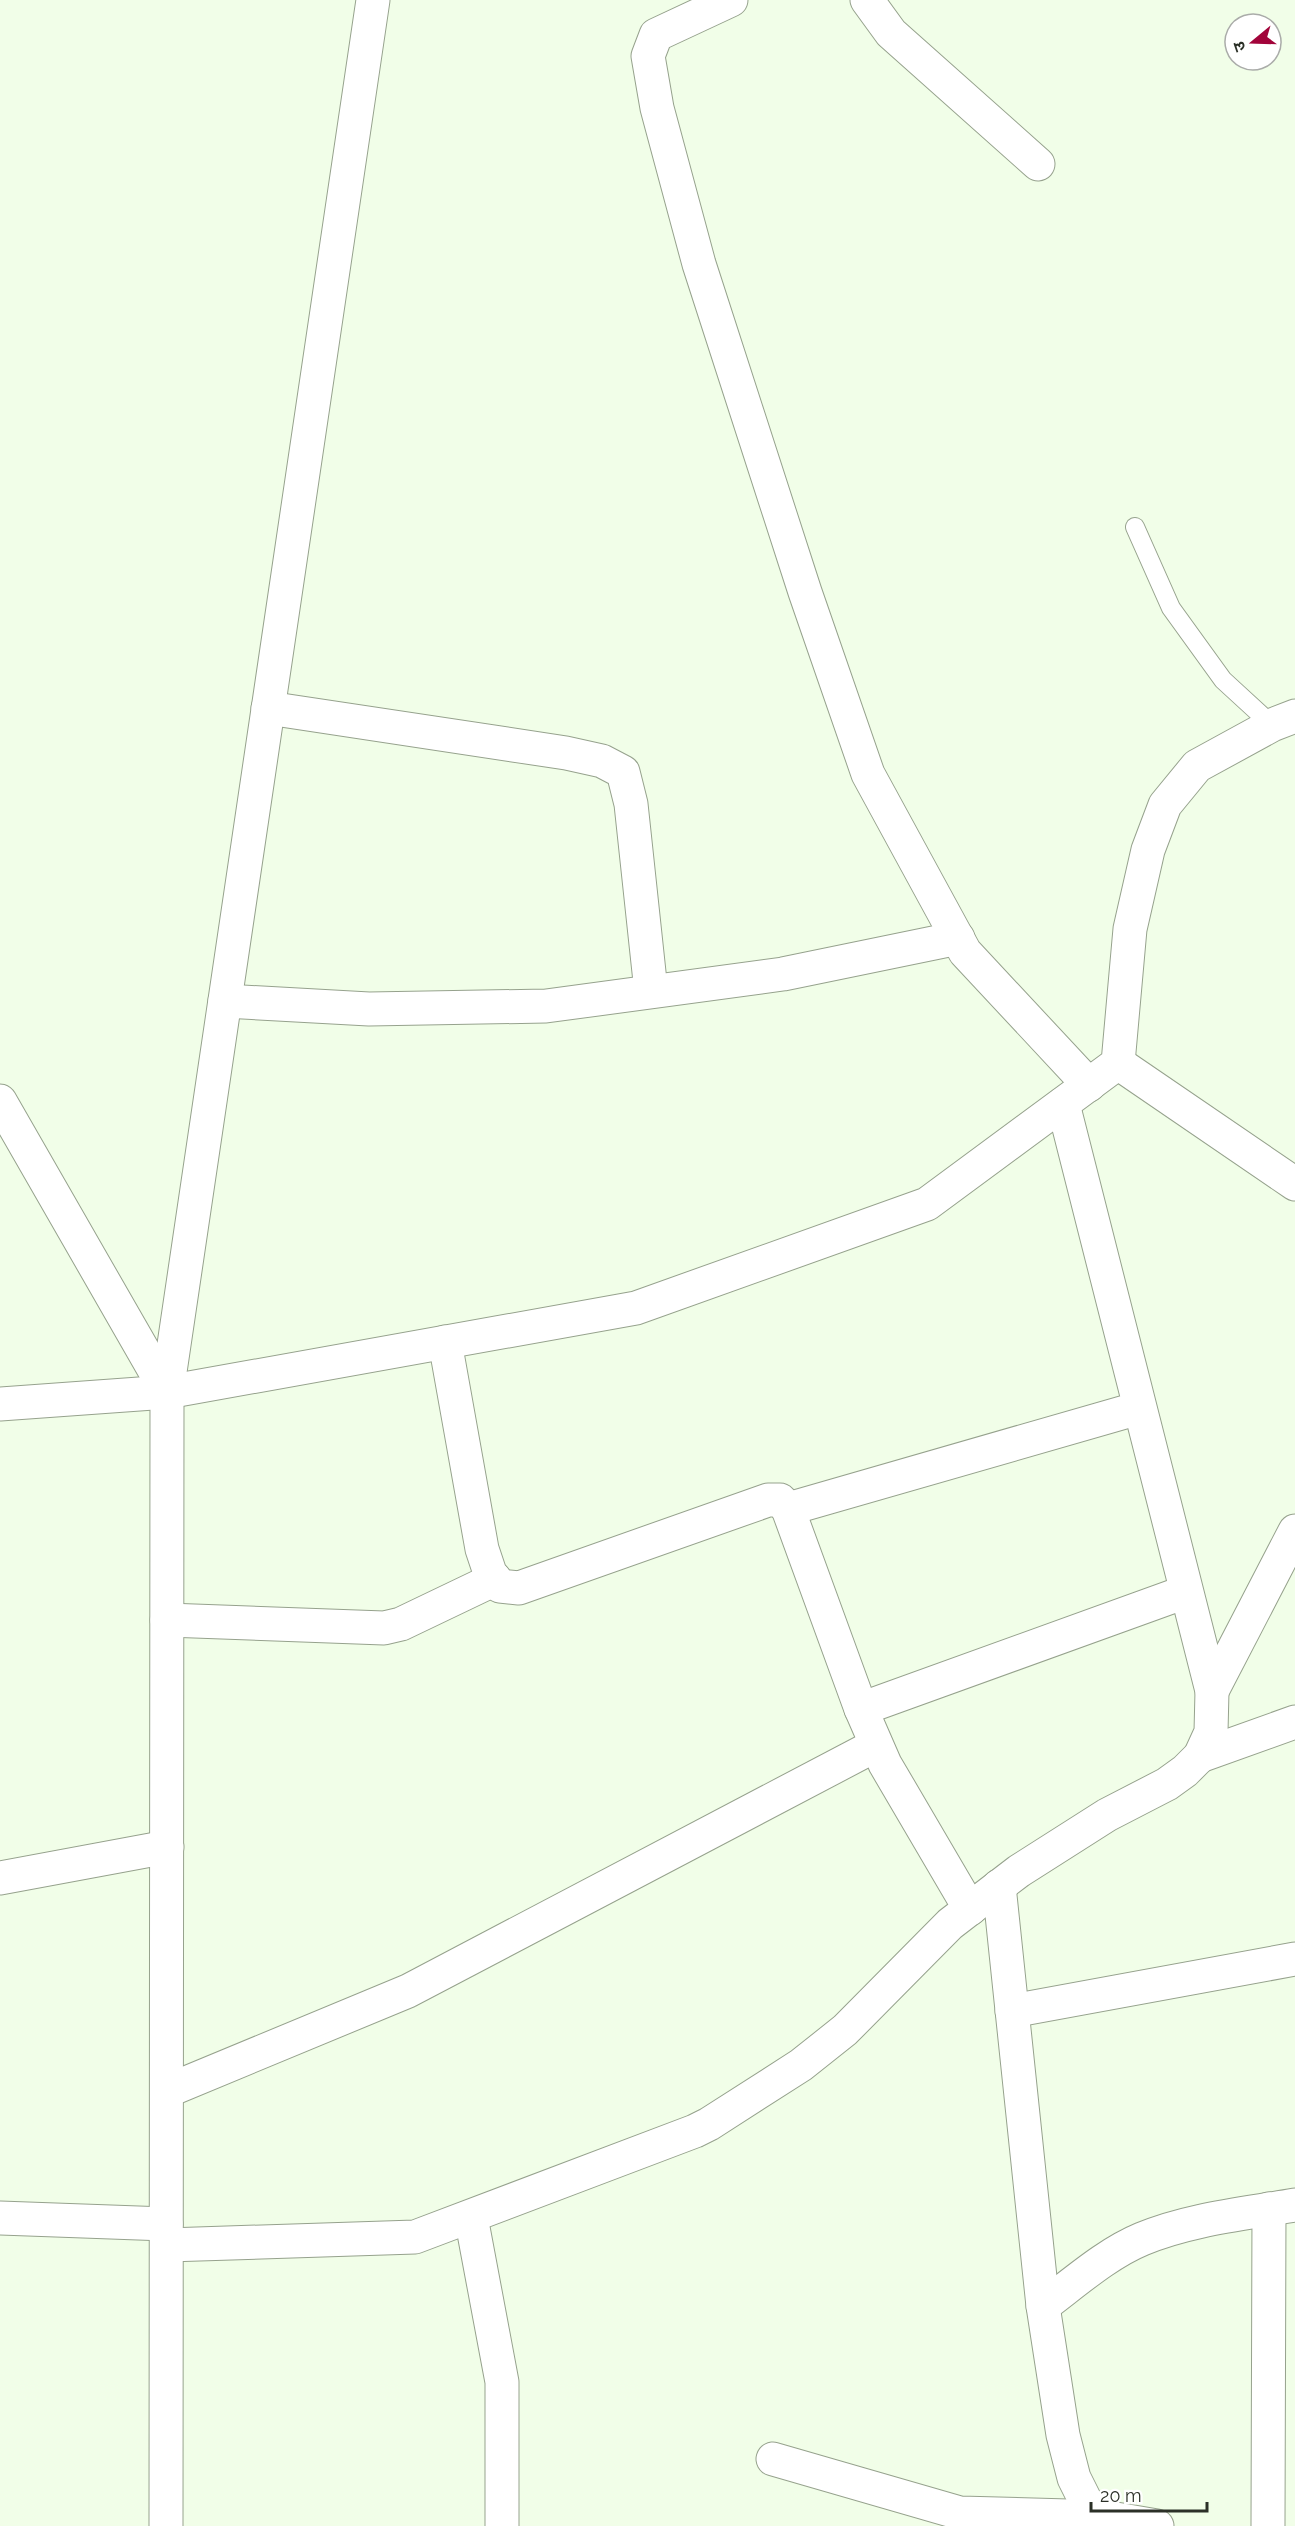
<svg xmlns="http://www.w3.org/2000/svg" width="1295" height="2526" font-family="Raleway,'Noto Sans Devanagari',sans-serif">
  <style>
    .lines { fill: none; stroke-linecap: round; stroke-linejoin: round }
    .lane-casing { stroke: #96a28d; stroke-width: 20 }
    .street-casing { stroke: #96a28d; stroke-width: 35 }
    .secondary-casing { stroke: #96a28d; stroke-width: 35 }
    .lane { stroke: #fff; stroke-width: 18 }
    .street { stroke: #fff; stroke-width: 33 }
    .secondary { stroke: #fff; stroke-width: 33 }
  </style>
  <rect width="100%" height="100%" fill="#f1fee8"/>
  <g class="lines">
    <defs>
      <path id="lane" d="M1135 527 1171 608 1223 680 1272 725"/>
      <g id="street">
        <path d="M731 0 656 35 648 56 657 108 699 264 805 592 868 774 965 952 1089 1085"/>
        <path d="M867 0 891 33 1038 164"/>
        <path d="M268 708 566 753 602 761 623 772 631 804 651 991"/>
        <path d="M225 1001 369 1009 546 1006 783 974 958 938"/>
        <path d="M1118 1063 1295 1184"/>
        <path d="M445 1342 482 1549 490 1573 500 1586 519 1588 768 1500H780L788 1509 861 1709 885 1764 970 1909"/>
        <path d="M167 1392 373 0"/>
        <path d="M788 1509 1139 1408"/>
        <path d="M167 1620 384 1628 401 1624 495 1579"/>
        <path d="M1212 1691 1295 1531"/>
        <path d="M861 1709 1185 1592"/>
        <path d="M1200 1756 1295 1722"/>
        <path d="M0 1878 167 1847"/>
        <path d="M999 1886 1043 2306 1063 2435 1074 2478 1087 2504 1104 2517 1157 2526"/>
        <path d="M1012 2011 1295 1959"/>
        <path d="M167 2091 408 1991 876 1745"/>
        <path d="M471 2217 502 2382V2526"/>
        <path d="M0 2218 166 2224"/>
        <path d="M167 2245 415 2237 695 2131 709 2124 801 2065 845 2030 950 1924 1019 1871 1107 1815 1167 1784 1185 1771 1200 1756 1211 1732 1212 1691 1063 1104"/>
        <path d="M1043 2306C1074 2283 1106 2254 1142 2239 1190 2219 1244 2214 1295 2205"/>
        <path d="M773 2459 960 2513 1104 2517"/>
        <path d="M1268 2526 1269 2209"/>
      </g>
      <g id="secondary">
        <path d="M0 1101 167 1392 166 2526"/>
        <path d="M0 1404 167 1392 636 1308 927 1204 1118 1063 1130 929 1148 850 1165 805 1197 766 1272 725 1295 716"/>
      </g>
    </defs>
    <use href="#lane" class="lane-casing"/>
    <use href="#street" class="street-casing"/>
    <use href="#secondary" class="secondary-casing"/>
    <use href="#lane" class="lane"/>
    <use href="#street" class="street"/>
    <use href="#secondary" class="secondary"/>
  </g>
  <g transform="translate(1253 42) rotate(251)"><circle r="28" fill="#ffffff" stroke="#aaaca9" stroke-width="1.5"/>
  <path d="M0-4.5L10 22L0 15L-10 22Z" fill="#a2043a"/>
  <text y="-9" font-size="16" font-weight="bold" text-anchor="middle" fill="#2b3027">उ</text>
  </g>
  <path d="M1091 2502v9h116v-9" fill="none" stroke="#2b3027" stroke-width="3"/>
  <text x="1100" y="2502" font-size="18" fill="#2b3027" stroke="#ffffff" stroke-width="4.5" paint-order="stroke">20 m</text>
</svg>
